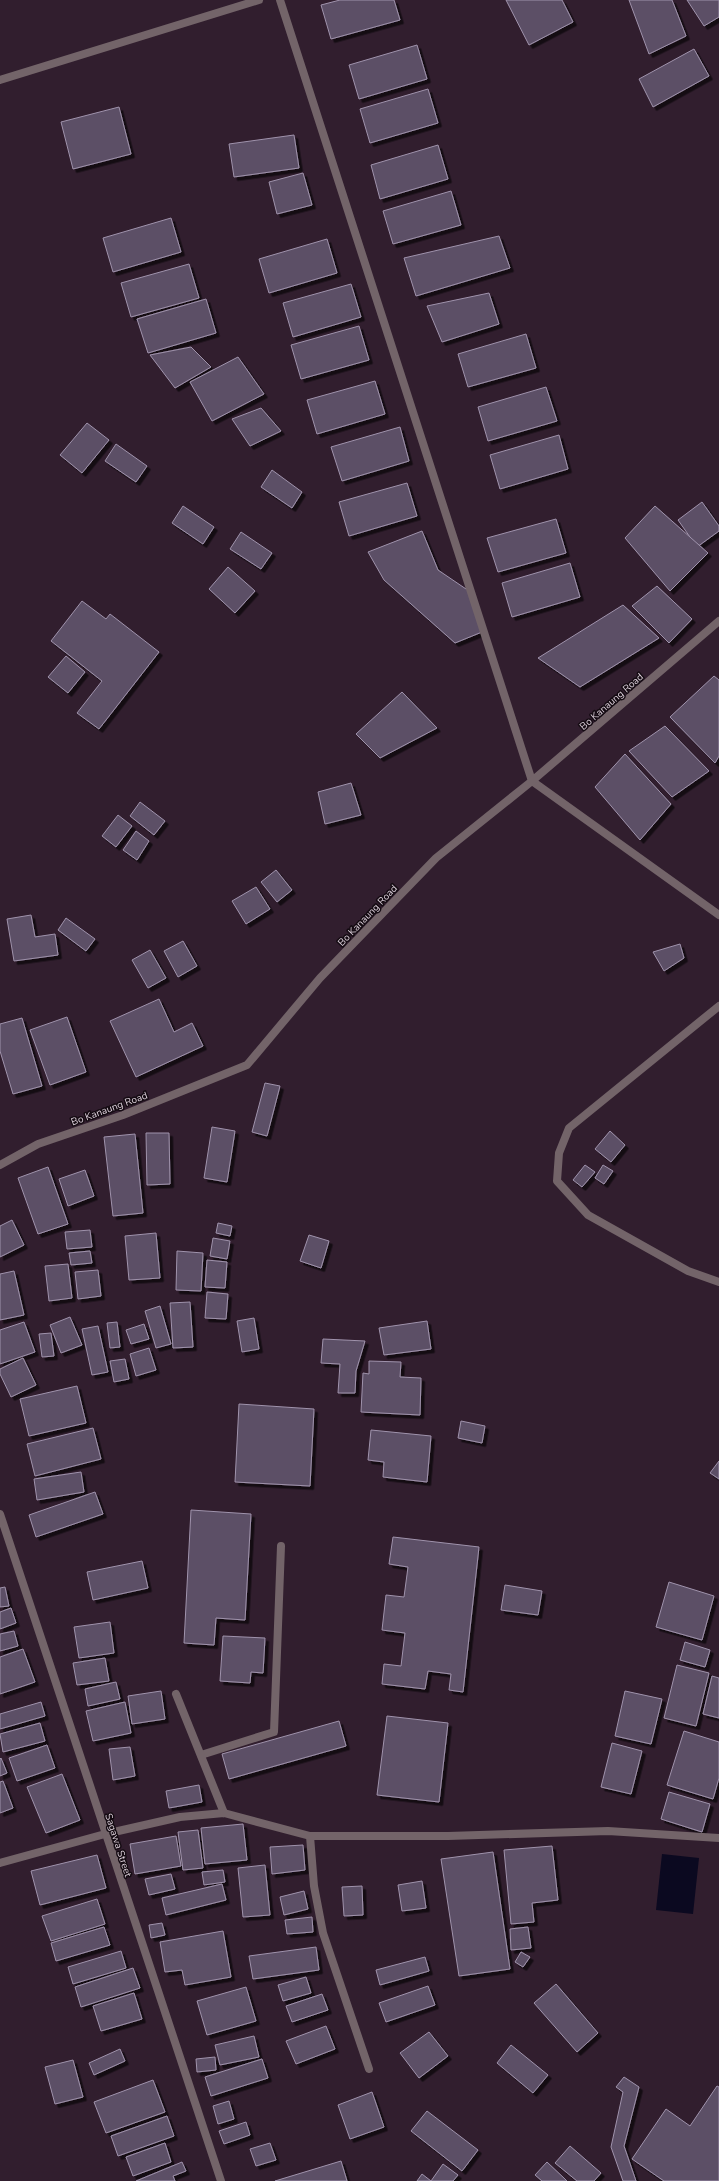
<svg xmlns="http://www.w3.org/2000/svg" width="719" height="2181" font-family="'Nunito Sans',sans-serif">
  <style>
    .water { fill: #0b0920 }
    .building { fill: #5b4f66; stroke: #a093ac; filter: url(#shadow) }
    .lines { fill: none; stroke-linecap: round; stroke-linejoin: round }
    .service { stroke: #736469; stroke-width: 8 }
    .minor { stroke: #736469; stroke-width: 8 }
    .tertiary { stroke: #736469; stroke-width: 8 }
    .labels { text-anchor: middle; stroke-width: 3; stroke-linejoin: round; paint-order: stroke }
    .street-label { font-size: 10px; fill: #ded1dc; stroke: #140b12 }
  </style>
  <defs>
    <filter id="shadow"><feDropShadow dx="3.5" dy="3.5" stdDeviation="0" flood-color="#0009"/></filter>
  </defs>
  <rect width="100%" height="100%" fill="#311e2e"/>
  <path class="water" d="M662 1854 699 1858 693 1914 656 1910Z"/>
  <g class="building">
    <path d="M340 0H394L400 20 331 39 321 5Z"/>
    <path d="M506 0H562L573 22 529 45Z"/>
    <path d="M629 0H672L686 36 649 54Z"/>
    <path d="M687 0H719V17L704 26Z"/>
    <path d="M417 45 427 79 359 99 349 65Z"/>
    <path d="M694 49 709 76 653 107 639 79Z"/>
    <path d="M428 89 438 123 370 143 360 109Z"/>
    <path d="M119 107 131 154 73 169 61 122Z"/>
    <path d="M294 135 299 168 234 177 229 144Z"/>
    <path d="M438 145 448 179 380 199 371 165Z"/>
    <path d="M303 173 312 205 277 214 269 182Z"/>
    <path d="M451 191 461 225 393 244 383 211Z"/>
    <path d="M171 218 181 252 113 272 103 238Z"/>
    <path d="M499 236 510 268 416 296 404 258Z"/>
    <path d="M327 239 337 273 269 293 259 259Z"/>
    <path d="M189 264 199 298 131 317 121 283Z"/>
    <path d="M351 284 361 317 293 337 283 303Z"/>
    <path d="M489 293 499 324 442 342 427 306Z"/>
    <path d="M206 299 216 333 148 353 137 319Z"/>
    <path d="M359 326 369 360 301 379 291 345Z"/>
    <path d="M526 334 536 368 468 387 458 354Z"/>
    <path d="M191 347 211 367 175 388 150 355Z"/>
    <path d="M238 357 264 394 212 421 190 382Z"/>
    <path d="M375 381 385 414 317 434 307 400Z"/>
    <path d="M546 387 557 421 488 441 478 407Z"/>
    <path d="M261 408 281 431 250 446 232 419Z"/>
    <path d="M87 423 109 440 82 473 60 455Z"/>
    <path d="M400 427 409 461 342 481 331 447Z"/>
    <path d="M559 435 568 469 500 489 490 455Z"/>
    <path d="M116 444 147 466 136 482 105 461Z"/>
    <path d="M272 470 302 492 292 508 261 487Z"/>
    <path d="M407 483 417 516 349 536 339 502Z"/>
    <path d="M702 502 719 526V531L697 547 678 520Z"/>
    <path d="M183 506 214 527 203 544 172 523Z"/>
    <path d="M655 506 708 553 670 591 625 538Z"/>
    <path d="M556 519 566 553 498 572 487 538Z"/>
    <path d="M422 531 438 570 469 591 482 632 455 643 384 580 368 552Z"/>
    <path d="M241 532 272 553 261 569 230 549Z"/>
    <path d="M570 563 580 597 512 617 502 583Z"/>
    <path d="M228 567 255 591 235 613 209 589Z"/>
    <path d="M657 586 692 619 669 643 632 606Z"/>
    <path d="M82 601 106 619 110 614 159 652 99 729 77 713 102 681 51 641Z"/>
    <path d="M623 605 659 638 580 687 538 658Z"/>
    <path d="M66 656 85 672 68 693 48 677Z"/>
    <path d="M714 676 719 680V756L715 763 670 717Z"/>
    <path d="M402 692 437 728 380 758 356 734Z"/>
    <path d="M665 726 709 771 672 797 629 751Z"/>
    <path d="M625 754 671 804 640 840 595 787Z"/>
    <path d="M351 783 361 815 325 824 318 792Z"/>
    <path d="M140 802 165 821 154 835 130 816Z"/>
    <path d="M118 815 132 826 116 847 102 836Z"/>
    <path d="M136 831 149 841 137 860 123 850Z"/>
    <path d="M276 870 292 890 277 902 261 882Z"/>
    <path d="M256 887 270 909 246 924 232 901Z"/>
    <path d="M31 915 35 937 55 934 58 955 14 961 7 919Z"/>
    <path d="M66 918 95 939 86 951 58 930Z"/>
    <path d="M183 941 197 966 178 977 164 951Z"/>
    <path d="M680 944 684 958 664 971 653 952Z"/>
    <path d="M150 950 166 978 148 988 132 960Z"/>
    <path d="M159 999 174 1032 192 1023 203 1046 136 1077 110 1021Z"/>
    <path d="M67 1017 86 1072 50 1085 30 1030Z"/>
    <path d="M22 1018 42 1086 13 1094 0 1051V1024Z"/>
    <path d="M265 1083 280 1086 267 1136 252 1132Z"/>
    <path d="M212 1127 235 1131 227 1182 204 1178Z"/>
    <path d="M610 1131 625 1145 611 1162 595 1149Z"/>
    <path d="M146 1133H169L170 1184 147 1185Z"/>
    <path d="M135 1134 143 1213 113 1216 104 1137Z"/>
    <path d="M585 1165 595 1172 582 1187 573 1180Z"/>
    <path d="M603 1165 613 1171 604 1184 595 1178Z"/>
    <path d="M48 1167 68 1224 38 1234 18 1178Z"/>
    <path d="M85 1170 94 1196 68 1206 59 1179Z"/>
    <path d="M12 1220 24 1245 0 1257V1226Z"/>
    <path d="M218 1223 232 1226 230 1236 216 1233Z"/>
    <path d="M90 1230 92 1247 67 1249 65 1232Z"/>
    <path d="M156 1233 160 1278 129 1280 125 1236Z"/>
    <path d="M309 1235 329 1241 321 1268 300 1261Z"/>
    <path d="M213 1238 230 1241 227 1259 210 1256Z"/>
    <path d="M90 1251 92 1263 71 1265 69 1253Z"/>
    <path d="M177 1251 203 1253 201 1291 176 1290Z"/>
    <path d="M207 1260 227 1262 225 1288 205 1287Z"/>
    <path d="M68 1264 72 1298 49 1301 45 1266Z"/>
    <path d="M98 1270 101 1296 78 1299 75 1272Z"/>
    <path d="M14 1271 24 1315 0 1320V1274Z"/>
    <path d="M207 1292 228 1294 226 1319 205 1318Z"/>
    <path d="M190 1302 193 1347 173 1348 170 1303Z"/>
    <path d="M160 1306 171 1344 156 1348 145 1311Z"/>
    <path d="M70 1317 82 1345 61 1353 50 1325Z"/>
    <path d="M254 1318 259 1349 242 1352 237 1321Z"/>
    <path d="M427 1321 431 1349 384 1355 379 1328Z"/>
    <path d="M24 1322 35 1352 0 1364V1330Z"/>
    <path d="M117 1322 120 1347 110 1348 107 1323Z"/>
    <path d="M144 1324 149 1339 131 1344 126 1330Z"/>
    <path d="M98 1326 108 1372 92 1375 82 1329Z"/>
    <path d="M51 1333 54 1356 42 1357 39 1334Z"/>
    <path d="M323 1339 365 1341 356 1371 355 1393H338L340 1364 321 1363Z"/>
    <path d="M149 1348 156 1370 136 1376 130 1354Z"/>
    <path d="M23 1358 36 1385 11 1397 0 1374V1369Z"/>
    <path d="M125 1359 129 1379 114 1382 110 1361Z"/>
    <path d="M369 1361 401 1362 400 1377 421 1378 420 1415 361 1412 363 1373 369 1374Z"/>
    <path d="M77 1386 86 1423 29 1436 20 1399Z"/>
    <path d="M239 1404 314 1409 310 1486 235 1482Z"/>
    <path d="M461 1421 485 1426 482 1443 458 1438Z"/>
    <path d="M93 1428 101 1459 35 1476 27 1444Z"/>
    <path d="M371 1430 431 1436 427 1482 383 1477 384 1462 368 1460Z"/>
    <path d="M719 1461V1479L710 1473Z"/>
    <path d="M81 1472 84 1492 37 1500 34 1479Z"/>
    <path d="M95 1492 103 1514 36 1537 29 1515Z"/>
    <path d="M191 1510 251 1514 245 1620 216 1618 214 1645 184 1643Z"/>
    <path d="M393 1537 479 1547 463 1692 449 1690 451 1674 428 1671 425 1689 382 1684 384 1664 401 1666 405 1633 382 1630 386 1595 404 1597 408 1567 389 1564Z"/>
    <path d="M142 1561 148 1588 93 1600 87 1572Z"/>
    <path d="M669 1582 714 1596 702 1640 656 1627Z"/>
    <path d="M505 1585 542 1591 538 1615 501 1610Z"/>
    <path d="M5 1587 9 1606 0 1607V1588Z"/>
    <path d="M11 1608 16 1623 0 1629V1612Z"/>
    <path d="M110 1622 114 1653 79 1658 74 1627Z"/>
    <path d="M14 1631 18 1646 0 1651V1634Z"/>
    <path d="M223 1636 265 1638 263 1673 251 1672 250 1683 220 1681Z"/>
    <path d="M685 1642 710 1650 705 1667 680 1660Z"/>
    <path d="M23 1649 35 1682 0 1694V1657Z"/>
    <path d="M105 1658 109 1681 77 1685 73 1663Z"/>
    <path d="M677 1665 709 1673 696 1726 664 1718Z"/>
    <path d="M712 1676 719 1678V1718L703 1714Z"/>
    <path d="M116 1682 120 1699 88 1706 85 1689Z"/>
    <path d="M161 1691 165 1719 132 1724 128 1696Z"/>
    <path d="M625 1691 662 1699 651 1744 615 1736Z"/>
    <path d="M41 1702 45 1716 0 1729V1714Z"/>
    <path d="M125 1702 131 1733 93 1741 86 1711Z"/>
    <path d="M387 1716 448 1723 439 1802 377 1795Z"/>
    <path d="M339 1721 346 1746 229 1779 222 1754Z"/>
    <path d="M40 1723 45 1741 3 1752 0 1734Z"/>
    <path d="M684 1731 719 1742V1778L713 1799 667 1785Z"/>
    <path d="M612 1743 642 1751 631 1794 601 1787Z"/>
    <path d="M47 1745 55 1768 17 1781 9 1758Z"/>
    <path d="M130 1747 135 1776 113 1780 109 1749Z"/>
    <path d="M1 1758 7 1773 0 1776V1759Z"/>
    <path d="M62 1774 80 1820 46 1833 27 1787Z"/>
    <path d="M3 1781 13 1808 0 1813V1782Z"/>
    <path d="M199 1785 202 1802 169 1808 166 1791Z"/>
    <path d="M669 1792 710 1804 702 1832 661 1819Z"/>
    <path d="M243 1824 247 1860 205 1864 201 1828Z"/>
    <path d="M198 1830 203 1868 183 1870 178 1832Z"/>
    <path d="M176 1836 181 1866 135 1874 130 1844Z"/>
    <path d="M303 1845 305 1870 272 1874 270 1847Z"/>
    <path d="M552 1846 558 1900 532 1903 534 1922 511 1924 504 1850Z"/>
    <path d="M493 1852 510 1969 459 1976 441 1859Z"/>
    <path d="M97 1855 106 1888 40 1905 31 1871Z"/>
    <path d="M265 1865 270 1915 243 1917 238 1868Z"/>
    <path d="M223 1870 225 1882 204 1885 202 1872Z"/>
    <path d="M171 1874 175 1889 149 1895 145 1879Z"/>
    <path d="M422 1881 426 1908 402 1911 398 1885Z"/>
    <path d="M222 1884 226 1900 166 1915 162 1898Z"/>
    <path d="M362 1886 363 1915 344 1916 342 1887Z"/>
    <path d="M304 1891 308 1909 284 1915 280 1897Z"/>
    <path d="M97 1899 105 1924 51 1941 42 1916Z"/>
    <path d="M312 1917 313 1932 287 1934 285 1920Z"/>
    <path d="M162 1923 165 1935 151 1938 149 1925Z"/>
    <path d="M104 1927 110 1945 56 1961 51 1943Z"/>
    <path d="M528 1927 531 1948 511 1950 510 1929Z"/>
    <path d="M223 1931 231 1977 185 1985 182 1970 165 1972 160 1942Z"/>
    <path d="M316 1947 319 1970 253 1979 249 1956Z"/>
    <path d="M121 1951 126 1968 73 1984 68 1967Z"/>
    <path d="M521 1952 530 1957 523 1967 515 1962Z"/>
    <path d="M425 1957 429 1971 380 1985 376 1970Z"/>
    <path d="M133 1968 140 1988 81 2007 75 1987Z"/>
    <path d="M306 1977 311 1993 283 2001 278 1985Z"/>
    <path d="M556 1984 598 2033 577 2052 534 2003Z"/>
    <path d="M428 1986 435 2005 386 2022 379 2003Z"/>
    <path d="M246 1987 256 2021 207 2035 197 2001Z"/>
    <path d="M134 1993 142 2019 101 2031 93 2006Z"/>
    <path d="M322 1994 328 2010 292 2022 286 2006Z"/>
    <path d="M326 2026 335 2049 296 2064 286 2041Z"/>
    <path d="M429 2032 448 2056 419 2078 400 2053Z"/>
    <path d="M254 2036 259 2057 220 2065 215 2045Z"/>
    <path d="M511 2045 548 2075 533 2093 497 2063Z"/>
    <path d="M120 2049 125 2061 94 2075 89 2063Z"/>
    <path d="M215 2057 216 2070 197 2072 196 2059Z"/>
    <path d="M262 2059 268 2078 211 2096 205 2077Z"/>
    <path d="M73 2060 83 2097 55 2104 45 2067Z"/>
    <path d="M624 2077 639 2087 624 2146 636 2181H623L611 2147 623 2092 616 2087Z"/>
    <path d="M153 2080 165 2112 106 2133 94 2102Z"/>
    <path d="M717 2086 719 2087V2181H664L632 2159 666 2109 690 2126Z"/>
    <path d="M372 2092 384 2127 350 2139 338 2105Z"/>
    <path d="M229 2101 234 2119 218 2124 213 2106Z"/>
    <path d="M427 2111 478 2150 462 2171 411 2131Z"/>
    <path d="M167 2116 174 2136 118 2156 111 2136Z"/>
    <path d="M246 2122 250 2135 224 2144 219 2131Z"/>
    <path d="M165 2143 171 2162 133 2176 126 2157Z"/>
    <path d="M270 2143 276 2160 256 2166 250 2149Z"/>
    <path d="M570 2146 601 2173 594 2181H577L555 2163Z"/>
    <path d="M341 2161 347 2181H275Z"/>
    <path d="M182 2162 186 2171 173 2176 175 2181H136Z"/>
    <path d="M547 2162 565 2179 567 2181H542L535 2175Z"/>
    <path d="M443 2164 458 2175 453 2181H431Z"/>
    <path d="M422 2174 431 2181H417Z"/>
  </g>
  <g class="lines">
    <g class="service">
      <path d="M201 1755 274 1732 281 1546"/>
      <path d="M310 1836 314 1886 323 1933 369 2069"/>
    </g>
    <g class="minor">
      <path d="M280 0 532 781 719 915"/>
      <path d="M0 80 259 0"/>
      <path d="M719 1006 569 1128 559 1153 557 1181 588 1215 688 1271 719 1282"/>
      <path d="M0 1165 38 1144 123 1115 247 1065 320 978 436 858 532 781 719 621"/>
      <path d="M176 1694 224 1813"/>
      <path d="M0 1863 105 1834 180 1817 224 1813 310 1836H448L608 1831 719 1838"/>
    </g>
    <path class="tertiary" d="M0 1514 221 2181"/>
  </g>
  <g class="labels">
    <g class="street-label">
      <text transform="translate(611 701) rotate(-41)" y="4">Bo Kanaung Road</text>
      <text transform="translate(367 915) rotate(-46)" y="4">Bo Kanaung Road</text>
      <text transform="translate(109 1108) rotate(-20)" y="4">Bo Kanaung Road</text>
      <text transform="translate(119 1845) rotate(72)" y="4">Sagawa Street</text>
    </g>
  </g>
</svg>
